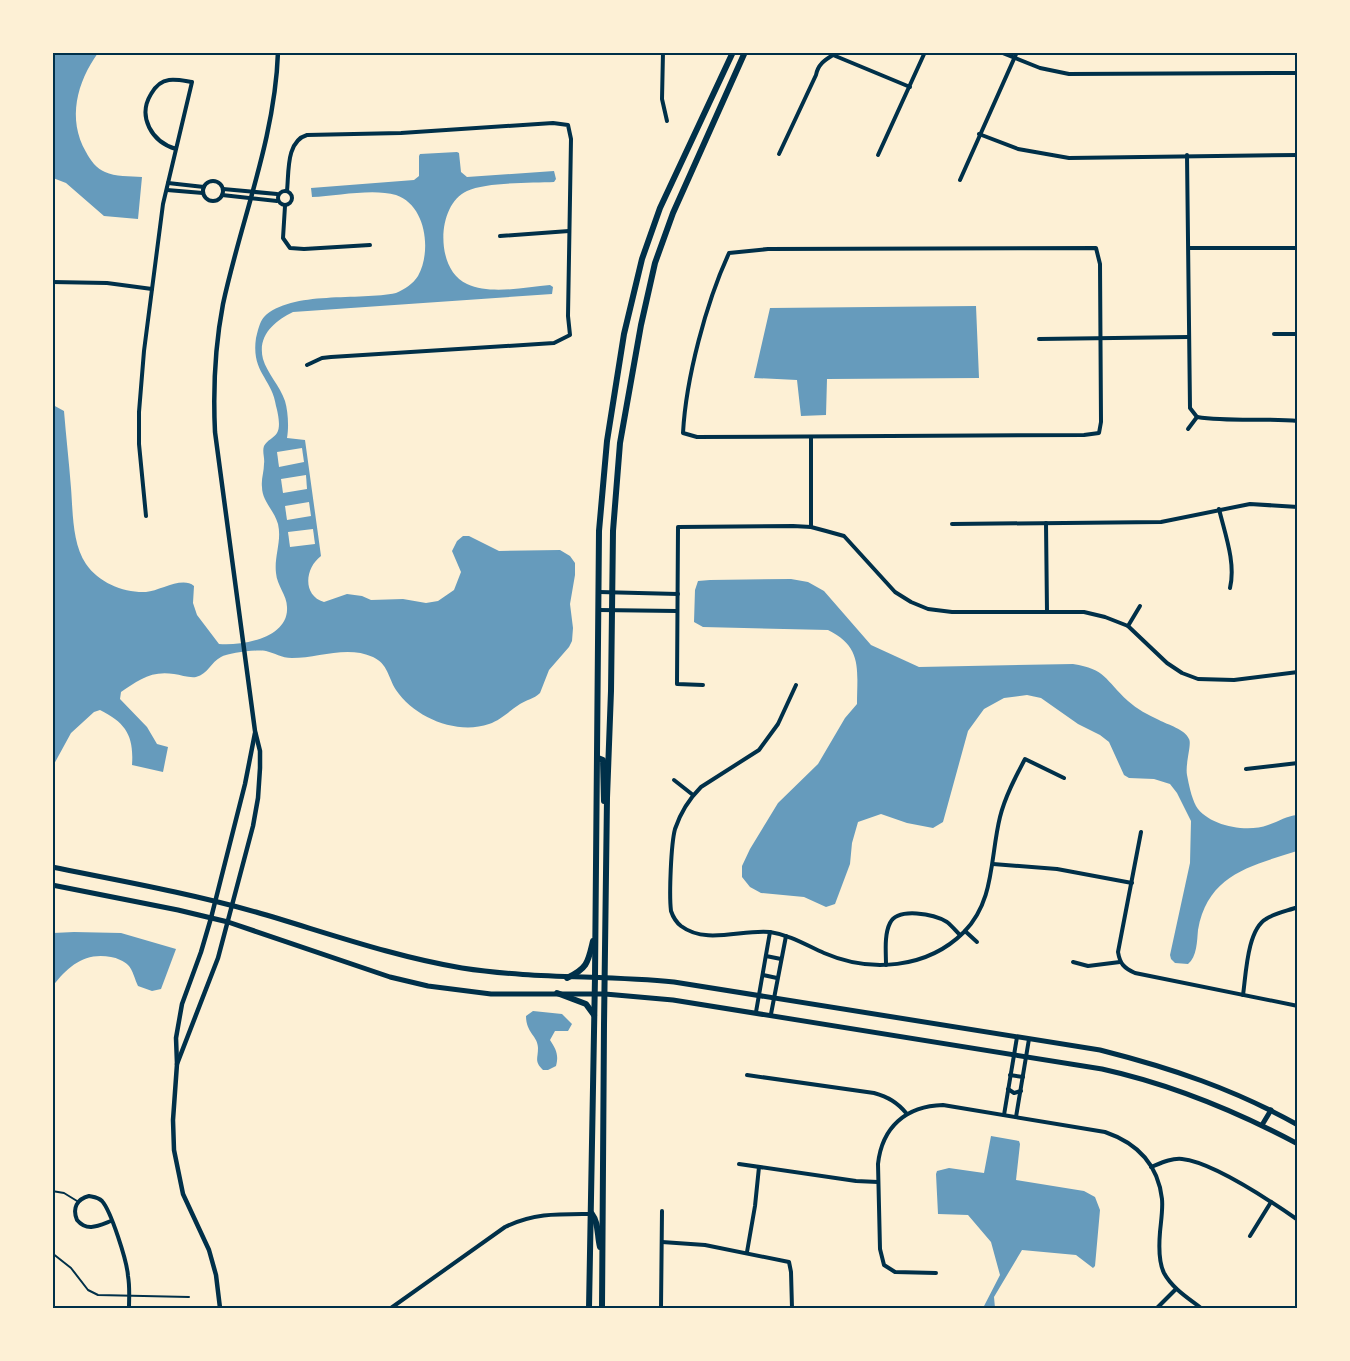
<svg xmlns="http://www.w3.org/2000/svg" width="1350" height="1361" font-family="'PT Sans Narrow',sans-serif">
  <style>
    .water { fill: #669bbc }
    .pier { fill: #fdf0d5 }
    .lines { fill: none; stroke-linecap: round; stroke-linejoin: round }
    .service { stroke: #003049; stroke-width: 2 }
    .minor { stroke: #003049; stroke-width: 4 }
    .tertiary { stroke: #003049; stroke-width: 4.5 }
    .secondary { stroke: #003049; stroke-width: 5 }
    .primary { stroke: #003049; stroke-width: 6 }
    .neatline { fill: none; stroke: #003049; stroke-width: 2 }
  </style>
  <rect width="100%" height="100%" fill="#fdf0d5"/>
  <g class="water">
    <path d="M53 52 98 53C77 82 67 119 86 152 90 160 97 169 105 172 115 177 130 176 142 177L138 219 104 216 66 183 53 178Z"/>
    <path d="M457 152 459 153 461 172 467 177 554 171 556 179 554 182C532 183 486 182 467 191 436 205 435 270 467 284 491 295 525 287 550 285L553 287 552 294 293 312C275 321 257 335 263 359 267 373 280 386 285 401 288 411 289 427 287 438L305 440 321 556C305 568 302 595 324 602L347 594 362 596 371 600 403 599 426 603 438 601 454 590 461 572 452 551 457 541 463 536H469L499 551 560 550 570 556 575 563V575L570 604 573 628 572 641 569 647 549 670 540 693C534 699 526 700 520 704 509 711 501 720 489 724 457 735 415 718 396 690 388 677 388 664 373 657 347 645 318 658 292 658 281 658 275 653 266 651 257 649 228 653 221 657 211 662 208 674 196 677 189 678 181 675 174 674 151 670 137 681 121 692L120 699 147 727 157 744 168 747 163 772 132 765C134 736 126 723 100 710L94 712 71 733 53 766V405L64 411C66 436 69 462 71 488 73 512 72 543 86 564 99 583 124 593 146 592 160 591 182 576 194 586L193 603 197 615 219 644C242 646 289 638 287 607 287 595 277 586 276 573 274 556 282 541 278 524 274 510 262 501 262 487 261 479 264 472 264 464 265 458 262 452 264 446 267 440 274 438 277 433 281 427 278 413 276 406 272 378 251 373 256 338 258 331 259 323 264 317 291 290 360 301 396 293 405 289 413 284 418 276 432 251 426 205 396 195 373 188 336 196 312 197L311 188 414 180 419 176V156L420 154Z"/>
    <path d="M976 306 979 378 827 379 826 415 801 416 797 380 754 378 770 308Z"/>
    <path d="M791 579 808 582 824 591 871 645 919 667 1073 664C1106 669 1105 680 1128 701 1137 709 1148 715 1159 720 1168 725 1185 729 1189 739 1192 744 1185 764 1187 775 1189 785 1191 796 1196 806 1208 826 1247 833 1268 825 1278 822 1286 816 1297 815V851C1251 866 1208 874 1198 930 1197 941 1197 957 1188 964L1175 963 1171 959 1170 955 1190 863 1191 821 1177 793 1170 784 1154 779 1129 778 1124 775 1109 742 1100 735 1078 724 1041 698 1027 695 1004 698 984 709 968 731 943 822 933 828 907 823 881 814 858 822 852 843 850 864 835 904 826 907 804 897 761 893 750 887 742 877V866L750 849 778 803 818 764 845 718 857 704C857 670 863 647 828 630L703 627 694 622 695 590 698 581 710 580Z"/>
    <path d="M74 932 121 933 176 949 161 989 152 991 138 986C135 980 133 970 128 965 124 961 117 958 111 957 85 952 68 966 53 986V933Z"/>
    <path d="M533 1011 562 1014 572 1024 568 1031H555L550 1040C556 1049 559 1055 556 1066L548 1070H543C534 1061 538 1059 538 1048 538 1036 526 1033 526 1016Z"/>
    <path d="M991 1136 1019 1141 1020 1144 1016 1180 1084 1191 1095 1197 1100 1210 1095 1266 1093 1268 1076 1255 1022 1250 994 1297 995 1308H983L1000 1275 991 1242 968 1215 938 1214 936 1174 937 1171 949 1168 984 1173Z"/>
  </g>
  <g class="pier">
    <path d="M302 448 304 462 279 467 277 452Z"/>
    <path d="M306 475 307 489 283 493 281 479Z"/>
    <path d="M309 502 311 516 287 520 285 506Z"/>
    <path d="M313 529 315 544 290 547 288 532Z"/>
  </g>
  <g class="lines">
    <g class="service">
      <path d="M52 1191 64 1193 77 1201"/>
      <path d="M52 1253 71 1268 88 1290 98 1295 189 1297"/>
    </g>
    <g class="minor">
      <path d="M663 52 662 99 667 121"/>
      <path d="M1000 52 1040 68 1069 74 1298 73"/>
      <path d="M979 134 1018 149 1069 158 1298 155"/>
      <path d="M779 154 816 75C818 64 825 60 833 55L910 87"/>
      <path d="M878 155 925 52"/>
      <path d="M1187 155 1190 408 1197 417"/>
      <path d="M960 180 1017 52"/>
      <circle cx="213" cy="191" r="10"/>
      <path d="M168 183 204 187"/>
      <path d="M223 189 277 194"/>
      <path d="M167 190 203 193"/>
      <circle cx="285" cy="198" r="7"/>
      <path d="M287 191C289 172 286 141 307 135L401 133 553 123 568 125 571 139 568 316 570 335 554 343 331 357 322 358 307 365"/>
      <path d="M222 195 277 201"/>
      <path d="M285 206 283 238 290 248 304 249 370 245"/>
      <path d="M500 236 569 231"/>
      <path d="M1096 248 1100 264 1101 422 1099 433 1084 435 697 437 683 433C686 378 706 303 729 253L768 249Z"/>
      <path d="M1189 248H1298"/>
      <path d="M52 282 107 283 152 289"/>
      <path d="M1274 334H1298"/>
      <path d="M1039 339 1189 337"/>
      <path d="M1197 417C1230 422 1264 418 1298 421"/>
      <path d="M1188 429 1197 417"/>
      <path d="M811 437V527"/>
      <path d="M1219 509C1225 534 1236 563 1230 588"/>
      <path d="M146 516 139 444V412L144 351 163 204 192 82C185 81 177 79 169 80 160 81 155 87 151 94 137 117 152 142 176 149"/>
      <path d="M1046 523 1047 612"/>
      <path d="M952 524 1161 522 1250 504 1298 507"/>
      <path d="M599 592 678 594"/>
      <path d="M599 610 677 611"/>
      <path d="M1128 626 1140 606"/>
      <path d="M703 685 677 684 678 527 793 526 811 527 826 531 844 536 895 592 911 602 928 609 952 612H1084L1105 617 1128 626 1167 663 1182 673 1198 679 1234 680 1298 672"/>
      <path d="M796 685 778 724 759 750 701 787C690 798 680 814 675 829 671 844 669 895 671 911 673 917 676 922 681 926 706 945 742 929 770 932 790 935 806 945 824 953 870 973 927 969 964 932 995 901 990 857 1000 817 1005 797 1015 778 1025 759L1064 778"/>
      <path d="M1246 769 1298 763"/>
      <path d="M674 780 693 795"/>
      <path d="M1141 832 1118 952C1120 964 1124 968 1135 973L1298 1006"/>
      <path d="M993 864 1057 869 1132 883"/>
      <path d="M965 931 977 942"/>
      <path d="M766 956 781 959"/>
      <path d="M1073 962 1088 966 1120 962"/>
      <path d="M886 965C886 952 884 935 890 923 898 907 934 914 947 922 952 926 956 931 960 935"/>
      <path d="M763 975 777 978"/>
      <path d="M1243 995C1246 975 1247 930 1266 919 1275 913 1287 911 1298 907"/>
      <path d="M756 1012 770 932"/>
      <path d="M771 1014 786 936"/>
      <path d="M747 1075 874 1093C888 1097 897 1102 907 1114"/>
      <path d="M1010 1075 1023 1077"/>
      <path d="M1008 1089 1014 1093 1021 1091"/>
      <path d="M1004 1115 1017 1037"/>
      <path d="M1016 1117 1029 1039"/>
      <path d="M739 1164 856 1181 878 1182"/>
      <path d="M1151 1167C1161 1163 1171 1158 1182 1159 1212 1162 1272 1202 1298 1220"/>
      <path d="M111 1221C98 1226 87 1232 77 1220 72 1208 77 1199 89 1196 94 1197 98 1197 102 1201 111 1211 127 1261 128 1276 130 1287 129 1298 129 1308"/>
      <path d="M1250 1236 1271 1202"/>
      <path d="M662 1242 705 1245 789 1262 791 1272 792 1308"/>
      <path d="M747 1252 755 1206 759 1167"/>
      <path d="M936 1273 895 1272 884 1265 880 1249 878 1164C882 1127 906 1106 943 1105L1105 1132C1137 1143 1158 1164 1162 1199 1163 1209 1161 1221 1160 1232 1159 1244 1158 1261 1164 1273 1172 1288 1188 1298 1201 1308"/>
      <path d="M391 1308 505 1227C534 1213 558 1214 590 1214"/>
      <path d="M661 1308 662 1211"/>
      <path d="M1157 1308 1176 1289"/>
    </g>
    <g class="tertiary">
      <path d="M177 1064 218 958 253 826 258 798 260 768V751L255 731 215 432C213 390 215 346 223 304 241 220 275 139 278 52"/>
      <path d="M220 1308 216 1275 209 1250 183 1194 174 1150 173 1120 177 1064 176 1038 182 1004 201 952 211 918 245 784 255 733"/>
    </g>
    <g class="secondary">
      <path d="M52 867C121 881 189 893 256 912 325 932 391 956 462 968 532 979 603 975 674 982L1100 1050C1171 1068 1234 1089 1298 1125"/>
      <path d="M52 885 178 910 228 922 390 977 428 986 491 994H605L673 1000 1102 1069C1170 1084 1236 1111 1298 1144"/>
      <path d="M1262 1125 1271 1110"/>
    </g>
    <g class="primary">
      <path d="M598 758 603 760 604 801"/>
      <path d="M567 978C588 968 588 962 593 941"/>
      <path d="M557 993 586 1004 594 1015"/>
      <path d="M592 1214C599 1223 597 1236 600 1247"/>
      <path d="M589 1308 595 977 599 531 607 441 624 334 642 259 660 208 733 52"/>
      <path d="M602 1308 604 1025 607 798 611 691 613 531 620 443 641 325 655 263 673 213 745 52"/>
    </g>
  </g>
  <rect width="1350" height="1361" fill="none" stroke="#fdf0d5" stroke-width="108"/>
  <rect x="54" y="54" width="1242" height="1253" class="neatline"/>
</svg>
